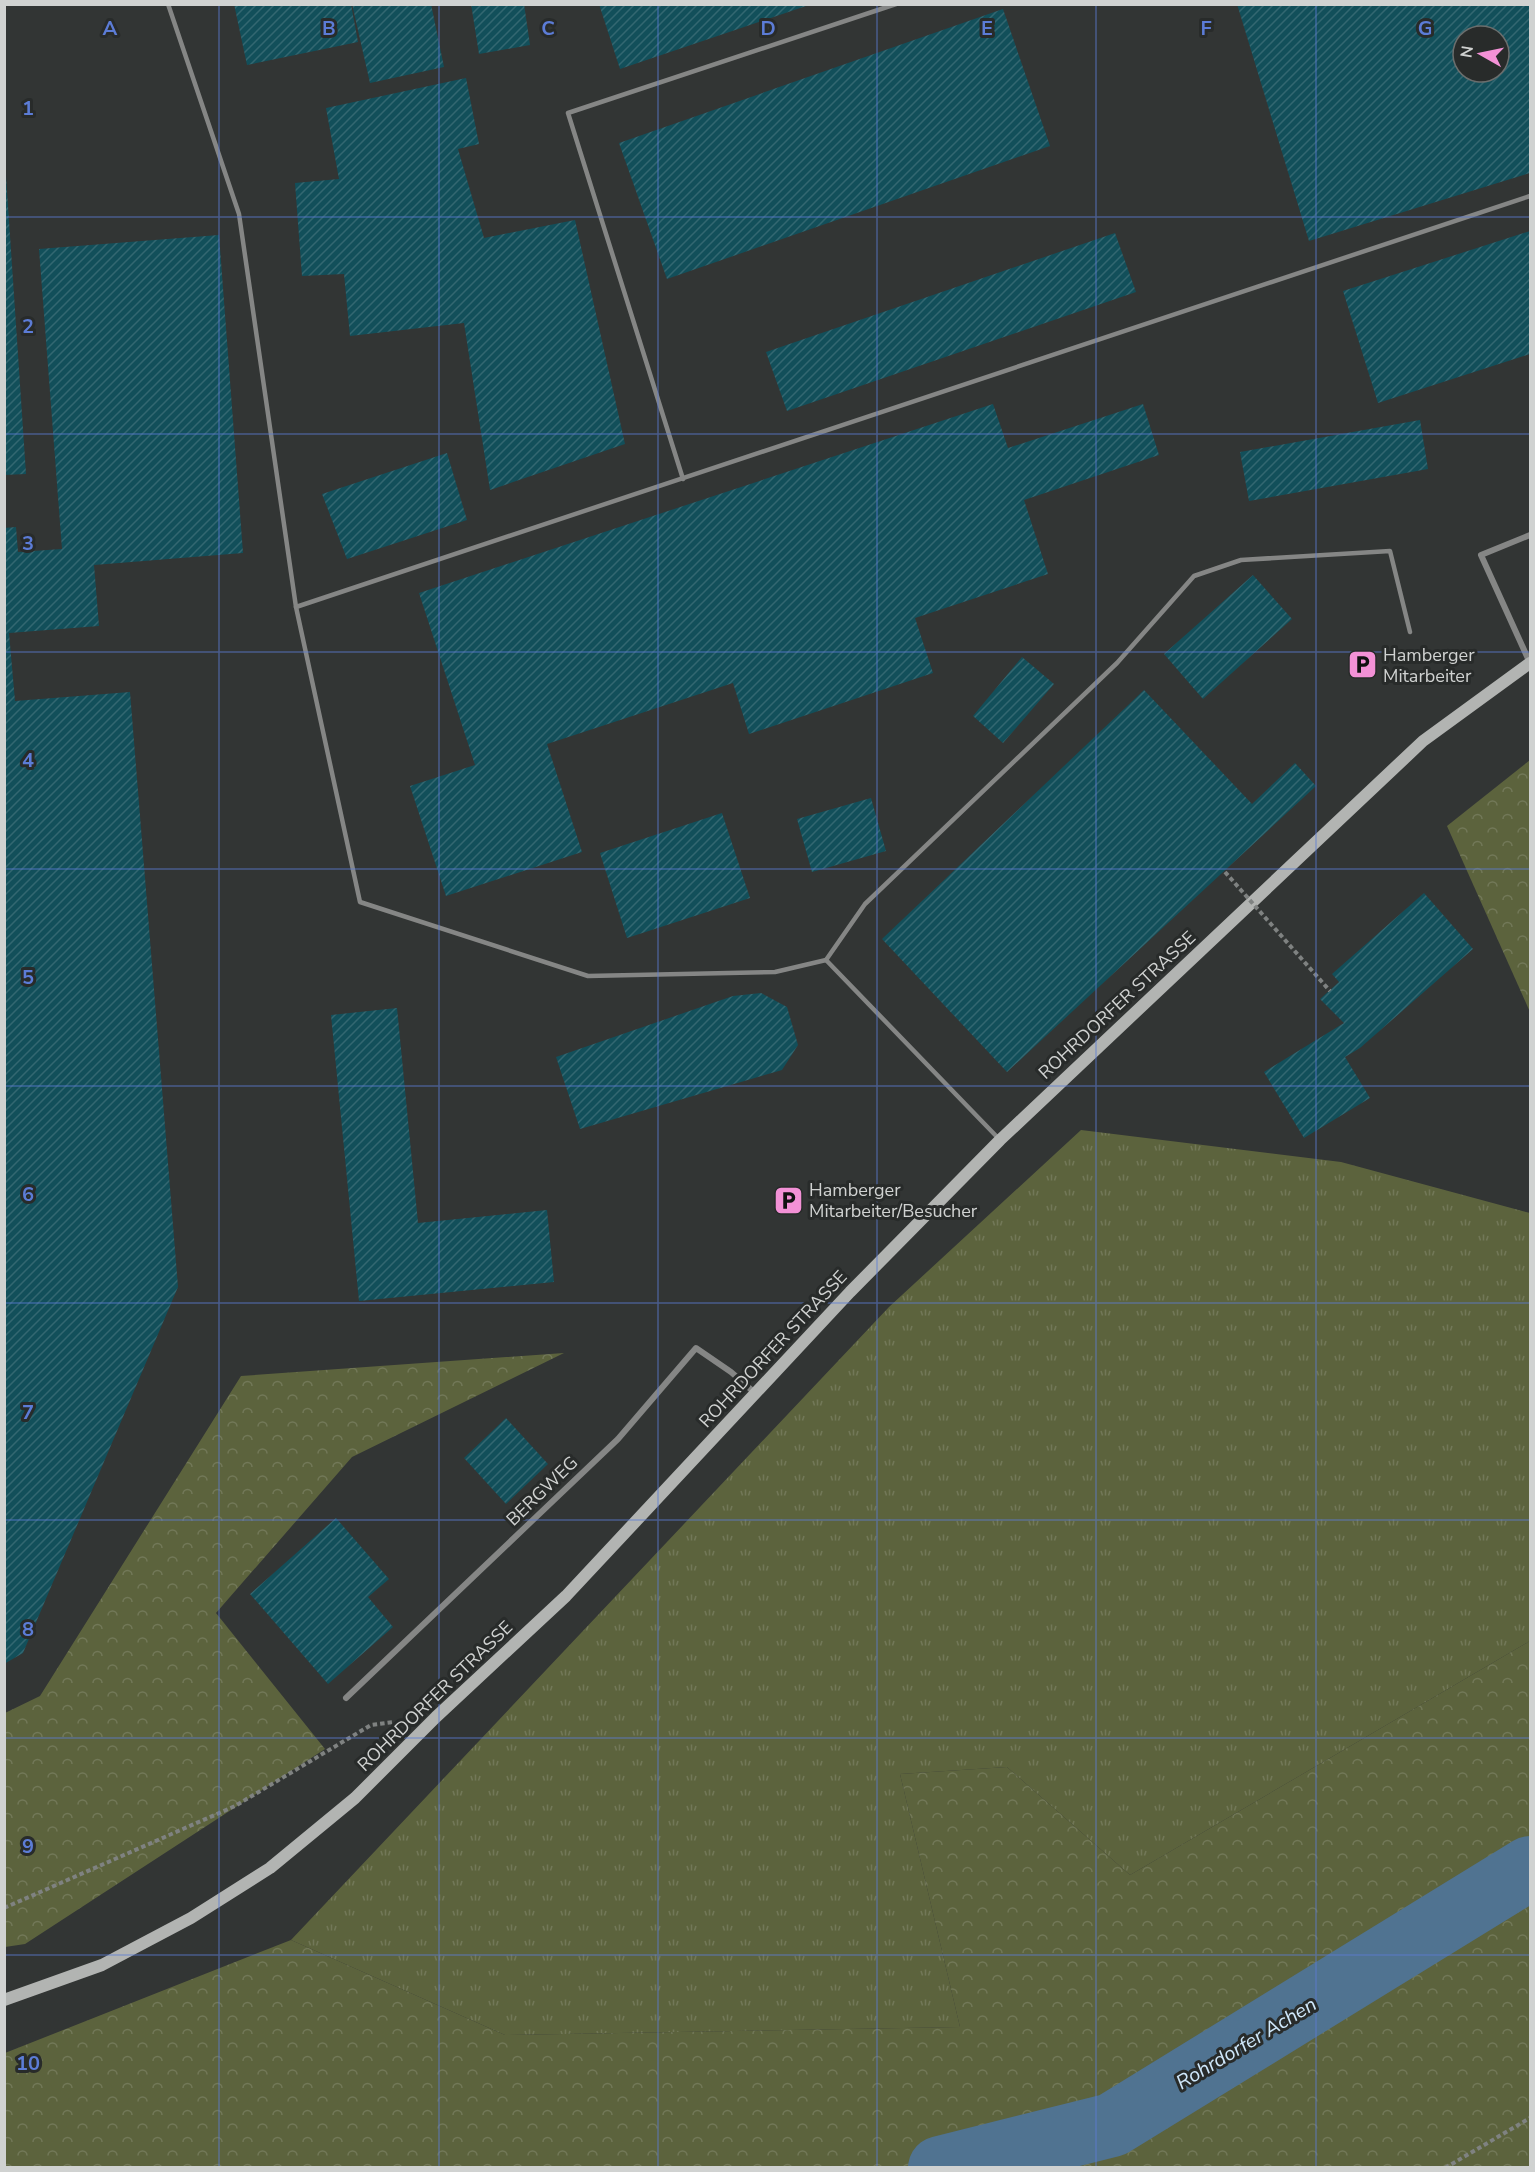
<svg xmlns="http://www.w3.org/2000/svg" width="1535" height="2172" font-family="'Nunito Sans',sans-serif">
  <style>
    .grass { fill: url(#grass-tufts) }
    .forest { fill: url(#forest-crowns) }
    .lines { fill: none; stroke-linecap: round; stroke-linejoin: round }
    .river { stroke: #507391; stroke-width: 64 }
    .building { fill: url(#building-hatch); fill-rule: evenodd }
    .path { stroke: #7f8281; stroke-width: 4; stroke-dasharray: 4.5 3; stroke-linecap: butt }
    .lane { stroke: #858685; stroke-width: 4.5 }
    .street { stroke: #858685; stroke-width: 6 }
    .secondary { stroke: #b2b4b2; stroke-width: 12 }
    .path-bridge { stroke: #7f8281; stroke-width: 4; stroke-dasharray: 4.5 3; stroke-linecap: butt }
    .grid { fill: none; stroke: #5c7cd6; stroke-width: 1.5; stroke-opacity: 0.55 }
    .labels { text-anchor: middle; stroke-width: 6; stroke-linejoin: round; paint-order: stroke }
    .poi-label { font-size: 18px; fill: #d0d2d1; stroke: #282b2a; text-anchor: start }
    .street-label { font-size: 18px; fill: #d0d2d1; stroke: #282b2a }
    .water-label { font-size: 20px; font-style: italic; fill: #cfe7fa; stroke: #282b2a }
    .grid-label { font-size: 20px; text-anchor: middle; font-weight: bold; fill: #5c7cd6; stroke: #282b2a; stroke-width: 6; stroke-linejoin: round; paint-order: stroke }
  </style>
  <defs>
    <pattern id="grass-tufts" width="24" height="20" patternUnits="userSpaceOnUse" patternTransform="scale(1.5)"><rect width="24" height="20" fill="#5c633d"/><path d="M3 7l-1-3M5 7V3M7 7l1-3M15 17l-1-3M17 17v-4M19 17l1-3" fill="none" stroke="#727858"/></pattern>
    <pattern id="forest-crowns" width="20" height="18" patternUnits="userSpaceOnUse" patternTransform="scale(1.5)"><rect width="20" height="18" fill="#5c633d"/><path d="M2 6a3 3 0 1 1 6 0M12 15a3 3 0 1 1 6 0" fill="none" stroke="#727858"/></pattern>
    <pattern id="building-hatch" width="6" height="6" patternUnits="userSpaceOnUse" patternTransform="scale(1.5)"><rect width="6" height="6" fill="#124f5a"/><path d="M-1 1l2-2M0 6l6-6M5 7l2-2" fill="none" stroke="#336771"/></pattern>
  </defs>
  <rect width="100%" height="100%" fill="#323534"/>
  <path class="grass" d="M1081 1130 1341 1162 1530 1213V1641L1130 1875 1007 1767 900 1774 960 2027 505 2035 291 1940 889 1307Z"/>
  <g class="forest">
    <path d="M1530 760V1012L1447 826Z"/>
    <path d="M564 1353 352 1457 216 1613 325 1749 25 1944 5 1947V1713L40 1696 241 1376Z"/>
    <path d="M1530 1641V2167H5V2053L291 1940 505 2035 960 2027 900 1774 1007 1767 1130 1875Z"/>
  </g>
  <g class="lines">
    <path class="river" d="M940 2168 1112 2125 1530 1868"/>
  </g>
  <g class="building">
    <path d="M234 4H351L358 42 247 65Z"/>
    <path d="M352 4H431L444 67 370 83Z"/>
    <path d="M471 4H524L530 45 479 54Z"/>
    <path d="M599 4H809V5L620 69Z"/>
    <path d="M1237 4H1530V173L1309 241ZM1463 36H1499V72H1463Z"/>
    <path d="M1003 9 1050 146 667 279 619 143Z"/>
    <path d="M466 78 479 144 458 149 484 238 575 220 625 444 490 490 464 323 350 336 344 274 302 276 295 183 339 179 326 108Z"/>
    <path d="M4 176H6L26 474 4 475Z"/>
    <path d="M1530 231V354L1378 403 1343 291Z"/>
    <path d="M1115 233 1136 292 787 411 766 352Z"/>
    <path d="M219 235 243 553 94 565 99 626 9 633 15 701 130 692 178 1287 23 1653 4 1664V528L16 527 18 552 62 549 39 249Z"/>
    <path d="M993 404 1008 448 1143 404 1159 455 1024 500 1048 574 915 618 933 673 749 734 733 683 547 744 582 852 446 896 410 786 475 765 419 593Z"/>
    <path d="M1420 420 1428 469 1249 501 1240 452Z"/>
    <path d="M447 453 467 520 347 559 322 494Z"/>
    <path d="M1253 575 1292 619 1203 699 1164 654Z"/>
    <path d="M1022 657 1054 684 1003 743 973 716Z"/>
    <path d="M1144 690 1252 804 1295 763 1316 786 1007 1072 882 939Z"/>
    <path d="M871 798 886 851 812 872 797 819Z"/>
    <path d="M722 813 750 898 627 938 600 853Z"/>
    <path d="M1424 893 1473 949 1360 1048 1345 1057 1370 1098 1304 1138 1264 1072 1344 1023 1320 999 1339 982 1332 974Z"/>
    <path d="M761 993 787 1007 798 1045 782 1070 580 1129 556 1057 733 996Z"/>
    <path d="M397 1008 418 1223 547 1210 554 1282 359 1301 331 1015Z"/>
    <path d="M506 1418 548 1464 506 1504 464 1458Z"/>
    <path d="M336 1518 389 1579 368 1597 393 1627 328 1684 250 1594Z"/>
  </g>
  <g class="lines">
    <g class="path">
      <path d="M4 1908 235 1806 371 1725 394 1722"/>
      <path d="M1445 2168 1530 2118"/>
    </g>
    <g class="lane">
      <path d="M168 4 239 214 296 607 360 902 588 976 775 972 826 960 1000 1140"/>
      <path d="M683 479 568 113 896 4"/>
      <path d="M296 607 1530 196"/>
      <path d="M826 960 865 904 1117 663 1194 576 1241 560 1390 551 1410 632"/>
    </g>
    <g class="street">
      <path d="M1530 663 1481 555 1530 535"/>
      <path d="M346 1698 618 1439 696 1348 731 1372 755 1393"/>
    </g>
    <path class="secondary" d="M4 2000 102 1965 191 1918 270 1868 355 1798 436 1717 566 1596 850 1292 1000 1140 1423 741 1530 663"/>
    <path class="path-bridge" d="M1225 872 1330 991"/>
  </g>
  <path class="grid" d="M219 4V2168M439 4V2168M658 4V2168M877 4V2168M1096 4V2168M1316 4V2168M4 217H1530M4 434H1530M4 652H1530M4 869H1530M4 1086H1530M4 1303H1530M4 1520H1530M4 1738H1530M4 1955H1530"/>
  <defs>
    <symbol id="parking-square" viewBox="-11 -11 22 22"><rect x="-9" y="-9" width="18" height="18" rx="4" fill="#f391d6" stroke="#282b2a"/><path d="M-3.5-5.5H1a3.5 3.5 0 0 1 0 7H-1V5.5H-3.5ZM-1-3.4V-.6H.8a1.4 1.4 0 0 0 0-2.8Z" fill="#111"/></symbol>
  </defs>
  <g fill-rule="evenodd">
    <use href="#parking-square" x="1346" y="648" width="33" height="33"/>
    <use href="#parking-square" x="772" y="1184" width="33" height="33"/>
  </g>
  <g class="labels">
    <g class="poi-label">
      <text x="1383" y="661">Hamberger<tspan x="1383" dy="21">Mitarbeiter</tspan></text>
      <text x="809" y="1196">Hamberger<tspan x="809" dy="21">Mitarbeiter/Besucher</tspan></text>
    </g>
    <g class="street-label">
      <text transform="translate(1117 1005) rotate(-43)" y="6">ROHRDORFER STRASSE</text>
      <text transform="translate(773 1349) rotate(-47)" y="6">ROHRDORFER STRASSE</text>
      <text transform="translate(542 1491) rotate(-44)" y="6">BERGWEG</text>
      <text transform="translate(435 1696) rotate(-44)" y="6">ROHRDORFER STRASSE</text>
    </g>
    <g class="water-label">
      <text transform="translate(1246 2043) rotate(-31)" y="7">Rohrdorfer Achen</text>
    </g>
  </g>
  <g class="grid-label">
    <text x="110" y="35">A</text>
    <text x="329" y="35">B</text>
    <text x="548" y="35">C</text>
    <text x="768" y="35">D</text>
    <text x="987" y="35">E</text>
    <text x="1206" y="35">F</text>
    <text x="1425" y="35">G</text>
    <text x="28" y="115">1</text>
    <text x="28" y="333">2</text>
    <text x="28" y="550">3</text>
    <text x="28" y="767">4</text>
    <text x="28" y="984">5</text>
    <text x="28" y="1201">6</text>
    <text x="28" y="1419">7</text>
    <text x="28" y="1636">8</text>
    <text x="28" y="1853">9</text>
    <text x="28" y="2070">10</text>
  </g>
  <rect width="1535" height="2172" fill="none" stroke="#d0d2d1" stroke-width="12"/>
  <g transform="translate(1481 54) rotate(279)"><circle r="28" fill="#282b2a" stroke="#6b6e6d" stroke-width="1.5"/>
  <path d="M0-4.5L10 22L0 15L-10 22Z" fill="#f391d6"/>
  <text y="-9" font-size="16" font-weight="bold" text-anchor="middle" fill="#d0d2d1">N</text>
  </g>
</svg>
